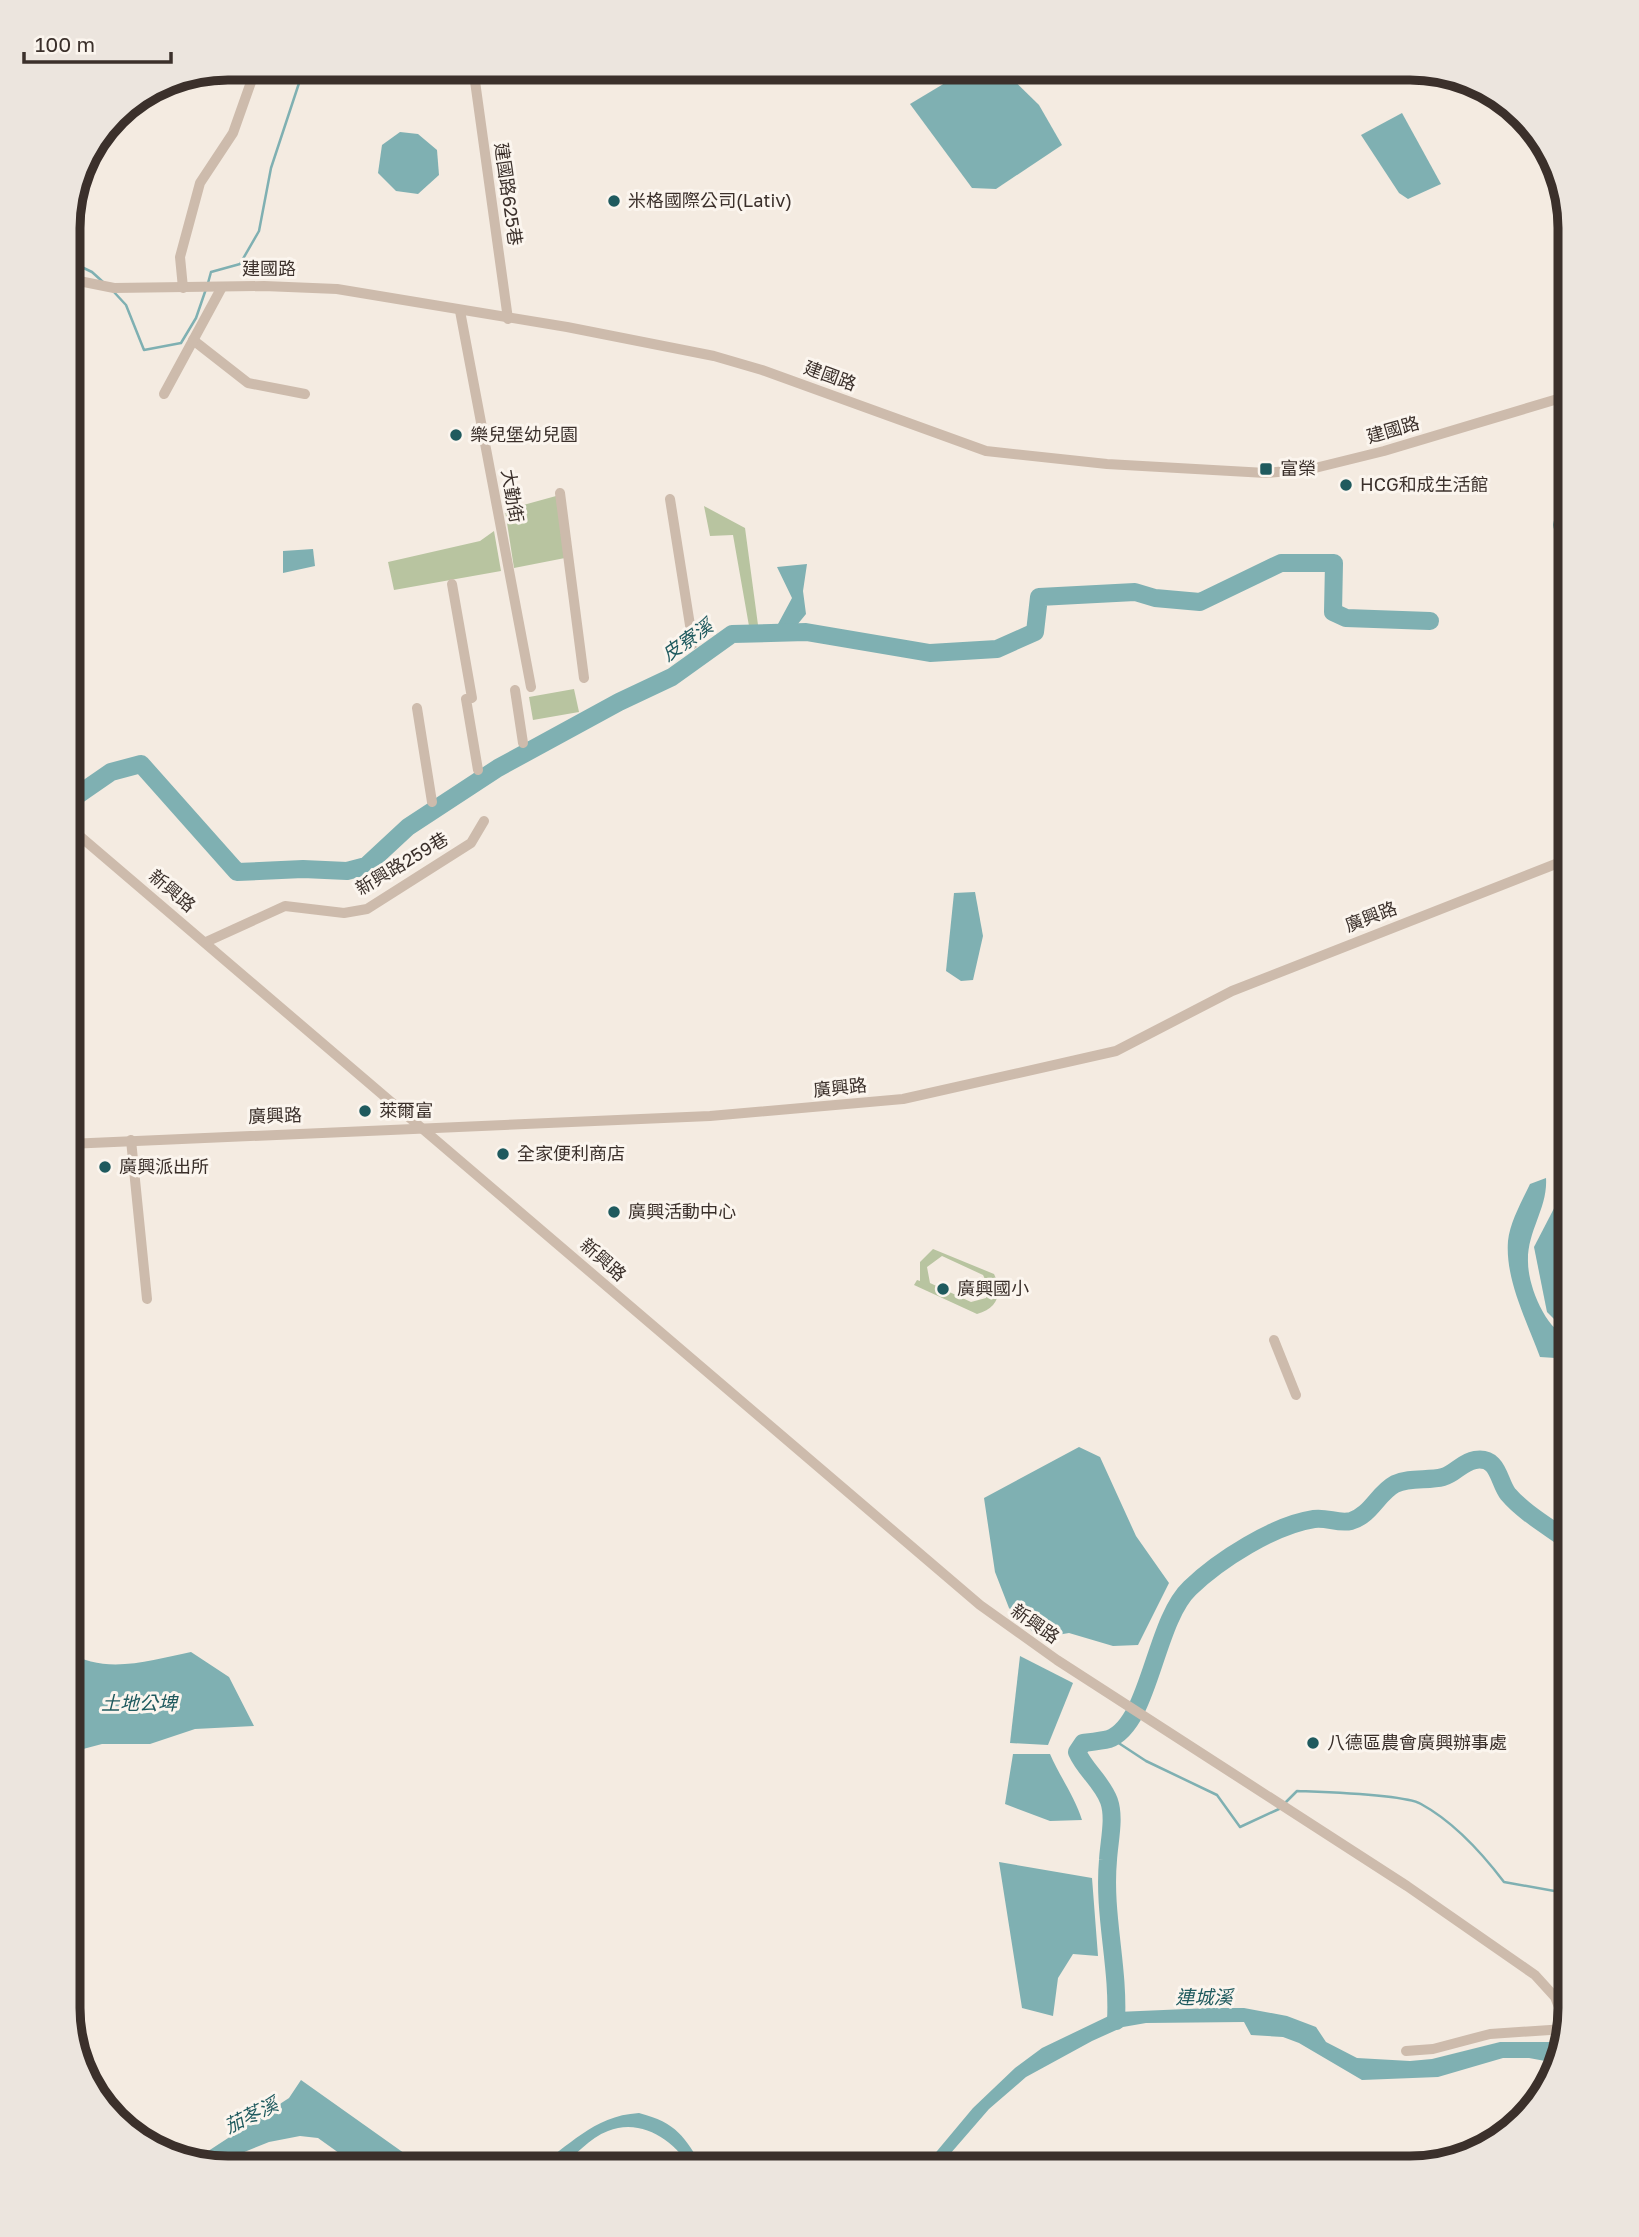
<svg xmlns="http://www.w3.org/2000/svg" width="1639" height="2237" font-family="'Golos Text','Noto Sans TC',sans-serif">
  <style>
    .green { fill: #b8c4a0; fill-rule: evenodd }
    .water { fill: #7fb0b2 }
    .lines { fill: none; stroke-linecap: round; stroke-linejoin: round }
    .stream { stroke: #7fb0b2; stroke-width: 2.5 }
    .river { stroke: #7fb0b2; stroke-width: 18 }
    .minor { stroke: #cdbbac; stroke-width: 10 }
    .poi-dot { fill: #1f5a5e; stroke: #fbf5ee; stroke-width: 2.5 }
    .labels { text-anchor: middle; stroke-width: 6; stroke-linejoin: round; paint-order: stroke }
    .street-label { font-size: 18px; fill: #3b302b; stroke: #fbf5ee }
    .poi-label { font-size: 18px; fill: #3b302b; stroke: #fbf5ee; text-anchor: start }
    .water-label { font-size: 19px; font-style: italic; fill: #1f5a5e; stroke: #fbf5ee }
    .rim { fill: none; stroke: #3b302b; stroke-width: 9 }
  </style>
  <rect width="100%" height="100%" fill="#f4ebe1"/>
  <g class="green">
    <path d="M556 496 565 558 514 568 505 510Z"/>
    <path d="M704 506 745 528 758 625 749 626 733 535 710 536Z"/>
    <path d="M494 531 501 571 394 590 388 562 480 541Z"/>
    <path d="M574 689 579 712 533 720 529 697Z"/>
    <path d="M933 1249 994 1274C1003 1292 998 1309 977 1314L914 1285 917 1280 920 1281V1262ZM942 1256 983 1275 989 1287 986 1298 971 1302 930 1283 927 1267Z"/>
  </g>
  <g class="water">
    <path d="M970 68H1001L1039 105 1062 145 996 189 972 188 910 104Z"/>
    <path d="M1402 113 1441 184 1408 199 1399 193 1361 135Z"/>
    <path d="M400 132 418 134 437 150 439 175 418 194 396 191 378 173 382 145Z"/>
    <path d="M313 549 315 566 283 573V551Z"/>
    <path d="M807 564 803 591 806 614 797 625 778 624 792 598 777 567Z"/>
    <path d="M975 892 983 936 973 980 961 981 946 971 954 893Z"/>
    <path d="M1546 1178C1548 1208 1527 1231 1528 1262 1528 1286 1546 1332 1571 1338V1359L1540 1357C1527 1321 1505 1280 1508 1241 1510 1222 1522 1201 1530 1184Z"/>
    <path d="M1571 1188V1332H1567L1547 1312 1534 1247 1563 1191Z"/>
    <path d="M1079 1447 1100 1457 1136 1536 1169 1583 1138 1645 1113 1646 1069 1633 1039 1638 1009 1608 995 1572 984 1498Z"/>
    <path d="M68 1651C104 1676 151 1660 191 1652L229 1677 254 1726 195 1729 150 1744H102L68 1753Z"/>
    <path d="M1020 1656 1073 1683 1048 1745 1010 1743Z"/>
    <path d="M1013 1754H1050C1060 1777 1075 1797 1082 1820L1050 1821 1005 1804Z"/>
    <path d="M999 1862 1092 1878 1098 1956 1073 1954 1058 1978 1053 2016 1022 2008Z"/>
    <path d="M1210 2008H1244L1287 2016 1316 2027 1326 2042 1357 2058 1410 2061 1432 2059 1500 2042H1562L1556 2063 1529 2058H1503L1438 2077 1362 2080 1299 2043 1283 2037 1251 2035 1244 2022 1146 2023 1123 2027 1092 2041 1026 2077 989 2109 937 2169H922L973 2108 1015 2068 1042 2048 1117 2012Z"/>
    <path d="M301 2080 425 2168H360L318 2138 300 2136 269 2142 210 2166 193 2161 289 2098Z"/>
    <path d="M639 2113C677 2123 684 2136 704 2169H691C676 2141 641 2117 608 2131 589 2138 576 2156 559 2167 553 2171 540 2169 532 2169 571 2147 591 2116 639 2113Z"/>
  </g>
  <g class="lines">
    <g class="stream">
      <path d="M69 261 92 272 103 282"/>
      <path d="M208 283 211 272 240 264 259 231 271 168 304 68"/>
      <path d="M113 291 126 305 144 350 181 343 196 318 206 289"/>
      <path d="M1111 1738 1146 1761 1217 1795 1240 1827 1279 1809"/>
      <path d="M1284 1804 1297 1791C1321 1792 1403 1794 1421 1804 1454 1822 1482 1853 1504 1882L1571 1894"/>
    </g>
    <g class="river">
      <path d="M1562 525 1571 518"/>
      <path d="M69 801 111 772 141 764 237 872 303 869 347 871 366 866 408 827 498 768 619 702 672 677 732 634 806 632 930 653 997 649 1035 632 1039 597 1135 592 1155 598 1200 602 1281 563H1334L1333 612 1346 618 1430 621"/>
      <path d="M1116 2021C1119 1967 1103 1914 1108 1860 1109 1842 1115 1818 1109 1801 1102 1782 1085 1770 1077 1752L1083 1743C1091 1742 1101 1741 1109 1739 1150 1724 1154 1622 1190 1588 1219 1560 1274 1525 1314 1519 1327 1517 1338 1524 1351 1521 1371 1515 1378 1493 1395 1484 1410 1477 1428 1481 1443 1477 1455 1474 1462 1462 1475 1460 1499 1456 1498 1481 1508 1494 1524 1513 1551 1528 1571 1543"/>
    </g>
    <g class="minor">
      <path d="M474 74 508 319"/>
      <path d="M69 279 114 288 264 286 337 289 567 327 714 356 762 370 986 451 1107 464 1266 473 1311 469 1384 451 1571 395"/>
      <path d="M183 288 180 257 200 183 233 133 256 68"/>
      <path d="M460 311 531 687"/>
      <path d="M193 340 248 383 305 394"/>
      <path d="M164 394 222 287"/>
      <path d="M560 493 584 678"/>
      <path d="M670 499 693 644"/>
      <path d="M452 584 472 698"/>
      <path d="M515 690 523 743"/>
      <path d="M466 699 478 770"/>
      <path d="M417 708 432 802"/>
      <path d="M68 826 980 1605 1057 1660 1407 1886 1535 1975 1555 1997 1566 2025"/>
      <path d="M206 942 285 906 344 913 367 909 471 843 484 821"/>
      <path d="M131 1140 147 1299"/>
      <path d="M68 1144 710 1116 903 1099 1116 1051 1232 991 1571 858"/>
      <path d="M1274 1340 1296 1395"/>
      <path d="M1406 2051 1433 2049 1490 2034 1565 2029"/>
    </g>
  </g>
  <g class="poi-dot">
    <circle cx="614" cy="201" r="7"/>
    <circle cx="456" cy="435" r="7"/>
    <rect x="1259" y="462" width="14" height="14" rx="3.5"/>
    <circle cx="1346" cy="485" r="7"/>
    <circle cx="365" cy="1111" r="7"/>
    <circle cx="503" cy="1154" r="7"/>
    <circle cx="105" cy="1167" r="7"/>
    <circle cx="614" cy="1212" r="7"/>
    <circle cx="943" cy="1289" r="7"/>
    <circle cx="1313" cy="1743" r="7"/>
  </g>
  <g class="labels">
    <g class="street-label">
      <text transform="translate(508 194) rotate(82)" y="6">建國路625巷</text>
      <text x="269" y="275">建國路</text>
      <text transform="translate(830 376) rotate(20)" y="6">建國路</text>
      <text transform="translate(1393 430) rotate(-16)" y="6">建國路</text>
      <text transform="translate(512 496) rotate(80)" y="6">大勤街</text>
      <text transform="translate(402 864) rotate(-31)" y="6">新興路259巷</text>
      <text transform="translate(172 891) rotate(40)" y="6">新興路</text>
      <text transform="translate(1371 917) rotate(-21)" y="6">廣興路</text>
      <text transform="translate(840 1088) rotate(-6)" y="6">廣興路</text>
      <text transform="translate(275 1116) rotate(-2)" y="6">廣興路</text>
      <text transform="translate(603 1260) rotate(41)" y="6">新興路</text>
      <text transform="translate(1035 1624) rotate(35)" y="6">新興路</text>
    </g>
    <g class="poi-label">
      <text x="628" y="207">米格國際公司(Lativ)</text>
      <text x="470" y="441">樂兒堡幼兒園</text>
      <text x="1280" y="475">富榮</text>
      <text x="1360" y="491">HCG和成生活館</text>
      <text x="379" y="1117">萊爾富</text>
      <text x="517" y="1160">全家便利商店</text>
      <text x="119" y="1173">廣興派出所</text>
      <text x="628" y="1218">廣興活動中心</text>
      <text x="957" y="1295">廣興國小</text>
      <text x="1327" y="1749">八德區農會廣興辦事處</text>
    </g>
    <g class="water-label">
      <text transform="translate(687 640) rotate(-35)" y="7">皮寮溪</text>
      <text x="139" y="1710">土地公埤</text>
      <text x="1204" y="2004">連城溪</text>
      <text transform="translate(251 2115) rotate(-26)" y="7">茄苳溪</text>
    </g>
  </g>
  <path d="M0 0H1639V2237H0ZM228 80H1410A148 148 0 0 1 1558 228V2008A148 148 0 0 1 1410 2156H228A148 148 0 0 1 80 2008V228A148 148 0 0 1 228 80Z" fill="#ece5de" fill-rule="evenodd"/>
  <path class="rim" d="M228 80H1410A148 148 0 0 1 1558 228V2008A148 148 0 0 1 1410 2156H228A148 148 0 0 1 80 2008V228A148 148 0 0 1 228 80Z"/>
  <path d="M24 52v10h147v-10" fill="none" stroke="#3b302b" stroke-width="3.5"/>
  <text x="35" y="52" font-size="21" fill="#3b302b" stroke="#fbf5ee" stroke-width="5" paint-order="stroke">100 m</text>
</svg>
